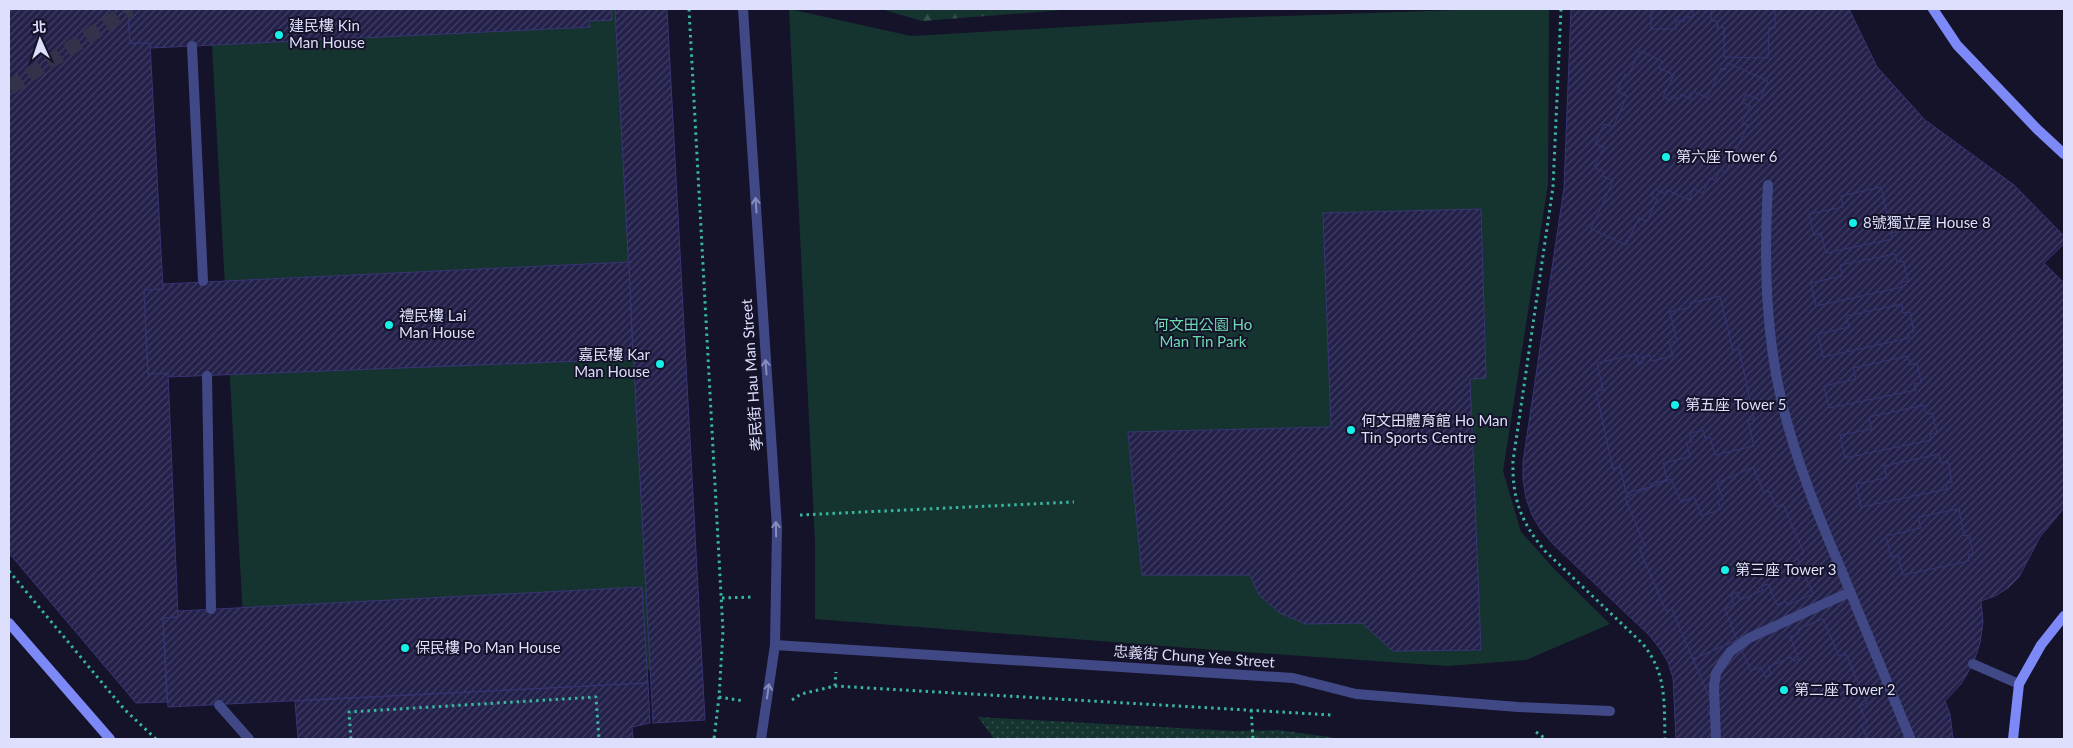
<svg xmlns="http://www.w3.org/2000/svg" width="2073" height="748" font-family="Lato,'Noto Sans TC',sans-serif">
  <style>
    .grass { fill: url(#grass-dots) }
    .forest { fill: url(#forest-firs) }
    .park { fill: #16342f }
    .building { fill: url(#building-hatch); stroke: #383474 }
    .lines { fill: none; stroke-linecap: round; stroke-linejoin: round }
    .highway-tunnel { stroke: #32324a; stroke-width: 15; stroke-dasharray: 15 8; stroke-linecap: butt }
    .path { stroke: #39b69e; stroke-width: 3; stroke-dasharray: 2.5 4; stroke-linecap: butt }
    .lane { stroke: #414886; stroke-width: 10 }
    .street { stroke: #414886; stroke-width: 10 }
    .secondary { stroke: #7c89f6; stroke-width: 10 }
    .oneway { stroke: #888cbc }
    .poi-dot { fill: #17f0e9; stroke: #14132a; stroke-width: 2 }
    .labels { text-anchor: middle; stroke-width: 4; stroke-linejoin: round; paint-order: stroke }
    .poi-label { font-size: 15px; fill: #dedffd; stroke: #14132a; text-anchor: start }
    .park-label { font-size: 15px; fill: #6ddab0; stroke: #14132a }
    .street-label { font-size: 15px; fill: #dedffd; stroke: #14132a }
  </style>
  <defs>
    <pattern id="grass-dots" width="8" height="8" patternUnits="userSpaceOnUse" patternTransform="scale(1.25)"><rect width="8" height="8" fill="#16342f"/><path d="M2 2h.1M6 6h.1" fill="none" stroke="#37514e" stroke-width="1.8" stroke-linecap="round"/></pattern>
    <pattern id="forest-firs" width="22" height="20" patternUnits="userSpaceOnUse" patternTransform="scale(1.25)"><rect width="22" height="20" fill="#16342f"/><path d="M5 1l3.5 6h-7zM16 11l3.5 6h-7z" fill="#37514e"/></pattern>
    <pattern id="building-hatch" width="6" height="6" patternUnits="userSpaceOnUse" patternTransform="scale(1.25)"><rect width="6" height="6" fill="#23204a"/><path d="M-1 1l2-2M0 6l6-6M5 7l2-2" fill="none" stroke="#424065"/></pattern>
  </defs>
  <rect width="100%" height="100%" fill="#14132a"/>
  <path class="grass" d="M978 717 1233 731 1278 730 1344 739H994Z"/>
  <path class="forest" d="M881 9H1075L922 21Z"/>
  <g class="park">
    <path d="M210 9H616L664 669 247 693Z"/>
    <path d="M789 9 911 36 1225 18 1485 9H1549L1548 184 1503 471 1521 532 1557 572 1610 624 1526 660 1448 666 1228 651 815 619V542Z"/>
  </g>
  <g class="building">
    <path d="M9 9H128L130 43H150L163 289 144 290 148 374 168 373 178 617 163 618 167 702 136 703 9 553Z"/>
    <path d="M128 9H611L612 20 589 21 590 27 151 48 150 43H130Z"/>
    <path d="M615 9H667L705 720 653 723Z"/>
    <path d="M1571 9H1849L1877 67 1925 120 2014 185 2064 236V244L2044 263 2064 283V508L2040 537 2019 577 2008 588 1995 596 1981 601 1983 622 1980 643 1973 664 1961 684 1945 701 1950 714 1953 739H1676L1673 678 1668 662 1660 649 1650 636 1553 544 1541 530 1532 515 1526 498 1523 480V462L1564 188Z"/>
    <path d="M1651 9H1693V17H1684L1685 21H1676V29H1651Z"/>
    <path d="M1711 9H1775V28H1769L1768 58 1724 57V27L1717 28 1718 21H1711Z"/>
    <path d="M1640 51 1662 61 1659 68 1674 75 1663 97 1670 100 1672 96 1679 99 1681 94 1690 99 1693 91 1707 98 1721 68 1725 70 1728 63 1768 81 1760 100 1746 94 1742 102 1750 106 1742 123 1748 125 1726 172 1720 170 1715 180 1710 178 1703 193 1693 189 1689 200 1667 190 1665 194 1655 189 1652 197 1657 199 1647 222 1639 218 1626 245 1591 229 1613 181 1603 176 1604 172 1594 167 1604 147 1595 144 1604 124 1613 127 1627 96 1617 91 1625 74 1628 76Z"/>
    <path d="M1881 187 1887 214 1892 213 1896 232 1891 233 1892 239 1826 253 1821 233 1814 235 1809 214 1843 207 1841 196Z"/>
    <path d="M1481 209 1486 378 1470 379 1481 650 1393 651 1362 623 1306 624 1280 613 1259 595 1250 575H1142L1128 432 1331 427 1323 213Z"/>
    <path d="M1895 254 1897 262 1903 261 1908 281 1901 282 1902 287 1816 306 1811 283 1842 276 1840 265Z"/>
    <path d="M629 262 633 359 168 377V373L148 374 144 290 163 289V284Z"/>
    <path d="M1720 296 1733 351 1739 349 1754 419 1748 420 1754 446 1715 455 1710 437 1705 438 1703 430 1690 433 1692 442 1687 443 1690 457 1663 463 1667 480 1650 484V487L1626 493 1620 466 1613 469 1596 391 1603 390 1597 363 1636 354 1639 364 1643 363 1642 357 1650 355 1652 361 1673 356 1669 343 1677 341 1670 312 1690 307V303Z"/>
    <path d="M1902 304 1903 313 1910 312 1914 332 1908 333 1909 338 1823 357 1818 334 1849 327 1846 316Z"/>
    <path d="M1908 356 1910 365 1917 363 1921 383 1914 384 1916 390 1829 408 1824 386 1856 379 1853 368Z"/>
    <path d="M1924 405 1926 414 1932 413 1937 433 1930 434 1931 440 1845 458 1840 435 1872 429 1869 417Z"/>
    <path d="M1939 454 1941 463 1948 462 1952 482 1946 484 1947 489 1861 507 1856 484 1887 478 1884 466Z"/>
    <path d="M1753 467 1764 493 1769 491 1776 507 1783 504 1804 553 1797 557 1813 594 1788 605 1786 601 1777 605 1768 584 1761 586 1763 590 1740 600 1737 592 1731 595 1734 605 1725 609 1737 640 1693 659 1672 609 1666 611 1639 548 1645 546 1625 498 1671 479 1681 502 1694 497 1702 516 1721 509 1718 501 1723 499 1717 483Z"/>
    <path d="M1959 509 1964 536 1969 535 1973 554 1968 555 1969 561 1903 575 1898 555 1891 557 1886 536 1921 528 1918 517Z"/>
    <path d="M642 587 648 683 168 707 163 618 178 617V611Z"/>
    <path d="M1823 619 1839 656 1846 654 1867 703 1860 706 1867 722 1861 725 1868 739H1720L1708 711 1714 708 1693 659 1737 640 1751 671 1761 667 1765 677 1771 674 1768 667 1791 657 1793 661 1799 659 1790 637 1799 633 1798 629Z"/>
    <path d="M648 683 650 723 632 727 633 739H298L295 701Z"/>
  </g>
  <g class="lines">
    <path class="highway-tunnel" d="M9 88 130 9"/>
    <g class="path">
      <path d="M689 9 723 631 719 697 714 739"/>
      <path d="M1561 9 1553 187 1513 461C1512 499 1521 522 1545 551L1642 643C1667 673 1664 702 1665 739"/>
      <path d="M800 515 1074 502"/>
      <path d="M9 571 124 709 156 739"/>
      <path d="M722 598 754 597"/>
      <path d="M835 686 836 672"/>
      <path d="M719 697 744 701"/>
      <path d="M792 700 801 694 835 686 1332 715"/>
      <path d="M1251 710 1253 739"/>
      <path d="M1536 732 1546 739"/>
      <path d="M351 739 349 712 596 697 599 739"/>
    </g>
    <g class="lane">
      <path d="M192 46 203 281"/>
      <path d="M1768 185C1764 258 1765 331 1782 403 1796 460 1817 513 1840 567 1863 624 1887 681 1910 738"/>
      <path d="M207 376 211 609"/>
      <path d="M1973 664 2019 684"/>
      <path d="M219 705 249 739"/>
      <path d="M1716 739 1714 687 1716 673 1730 652 1749 638 1850 592"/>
    </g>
    <g class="street">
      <path d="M743 9 777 528 775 645 761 739"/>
      <path d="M775 645 1293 678 1356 694 1518 707 1610 711"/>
    </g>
    <g class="secondary">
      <path d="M1933 9 1957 45 2037 129 2064 154"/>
      <path d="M9 623 110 739"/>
      <path d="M2013 739 2019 684 2041 645 2064 616"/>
    </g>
  </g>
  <defs><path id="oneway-shaft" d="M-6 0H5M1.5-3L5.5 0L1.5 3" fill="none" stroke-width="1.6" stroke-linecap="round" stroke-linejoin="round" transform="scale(1.25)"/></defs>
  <g class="oneway">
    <use href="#oneway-shaft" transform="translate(756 205) rotate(-94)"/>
    <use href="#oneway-shaft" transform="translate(766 367) rotate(-94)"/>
    <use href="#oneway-shaft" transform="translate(776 529) rotate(-91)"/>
    <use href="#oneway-shaft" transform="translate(768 691) rotate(-82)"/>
  </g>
  <g class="poi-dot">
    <circle cx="279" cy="35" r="5"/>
    <circle cx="1666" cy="157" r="5"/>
    <circle cx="1853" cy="223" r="5"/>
    <circle cx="389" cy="325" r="5"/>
    <circle cx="660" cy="364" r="5"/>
    <circle cx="1675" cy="405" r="5"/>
    <circle cx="1351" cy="430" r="5"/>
    <circle cx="1725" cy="570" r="5"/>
    <circle cx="405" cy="648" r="5"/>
    <circle cx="1784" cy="690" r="5"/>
  </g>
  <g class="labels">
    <g class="poi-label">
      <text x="289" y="31">建民樓 Kin<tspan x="289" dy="17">Man House</tspan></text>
      <text x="1676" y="162">第六座 Tower 6</text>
      <text x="1863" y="228">8號獨立屋 House 8</text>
      <text x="399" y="321">禮民樓 Lai<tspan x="399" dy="17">Man House</tspan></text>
      <text x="650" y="360" text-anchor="end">嘉民樓 Kar<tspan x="650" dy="17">Man House</tspan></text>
      <text x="1685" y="410">第五座 Tower 5</text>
      <text x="1361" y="426">何文田體育館 Ho Man<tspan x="1361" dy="17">Tin Sports Centre</tspan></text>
      <text x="1735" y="575">第三座 Tower 3</text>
      <text x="415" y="653">保民樓 Po Man House</text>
      <text x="1794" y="695">第二座 Tower 2</text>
    </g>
    <g class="park-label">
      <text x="1203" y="330">何文田公園 Ho<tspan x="1203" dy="17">Man Tin Park</tspan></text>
    </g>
    <g class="street-label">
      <text transform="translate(752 375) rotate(-94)" y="5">孝民街 Hau Man Street</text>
      <text transform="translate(1194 657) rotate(4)" y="5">忠義街 Chung Yee Street</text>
    </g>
  </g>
  <rect width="2073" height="748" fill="none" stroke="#dedffd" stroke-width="20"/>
  <g transform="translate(40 40) rotate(357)" stroke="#14132a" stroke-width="4" paint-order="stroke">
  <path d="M0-4L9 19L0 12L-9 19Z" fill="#dedffd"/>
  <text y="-8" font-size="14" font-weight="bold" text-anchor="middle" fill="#dedffd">北</text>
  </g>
</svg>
